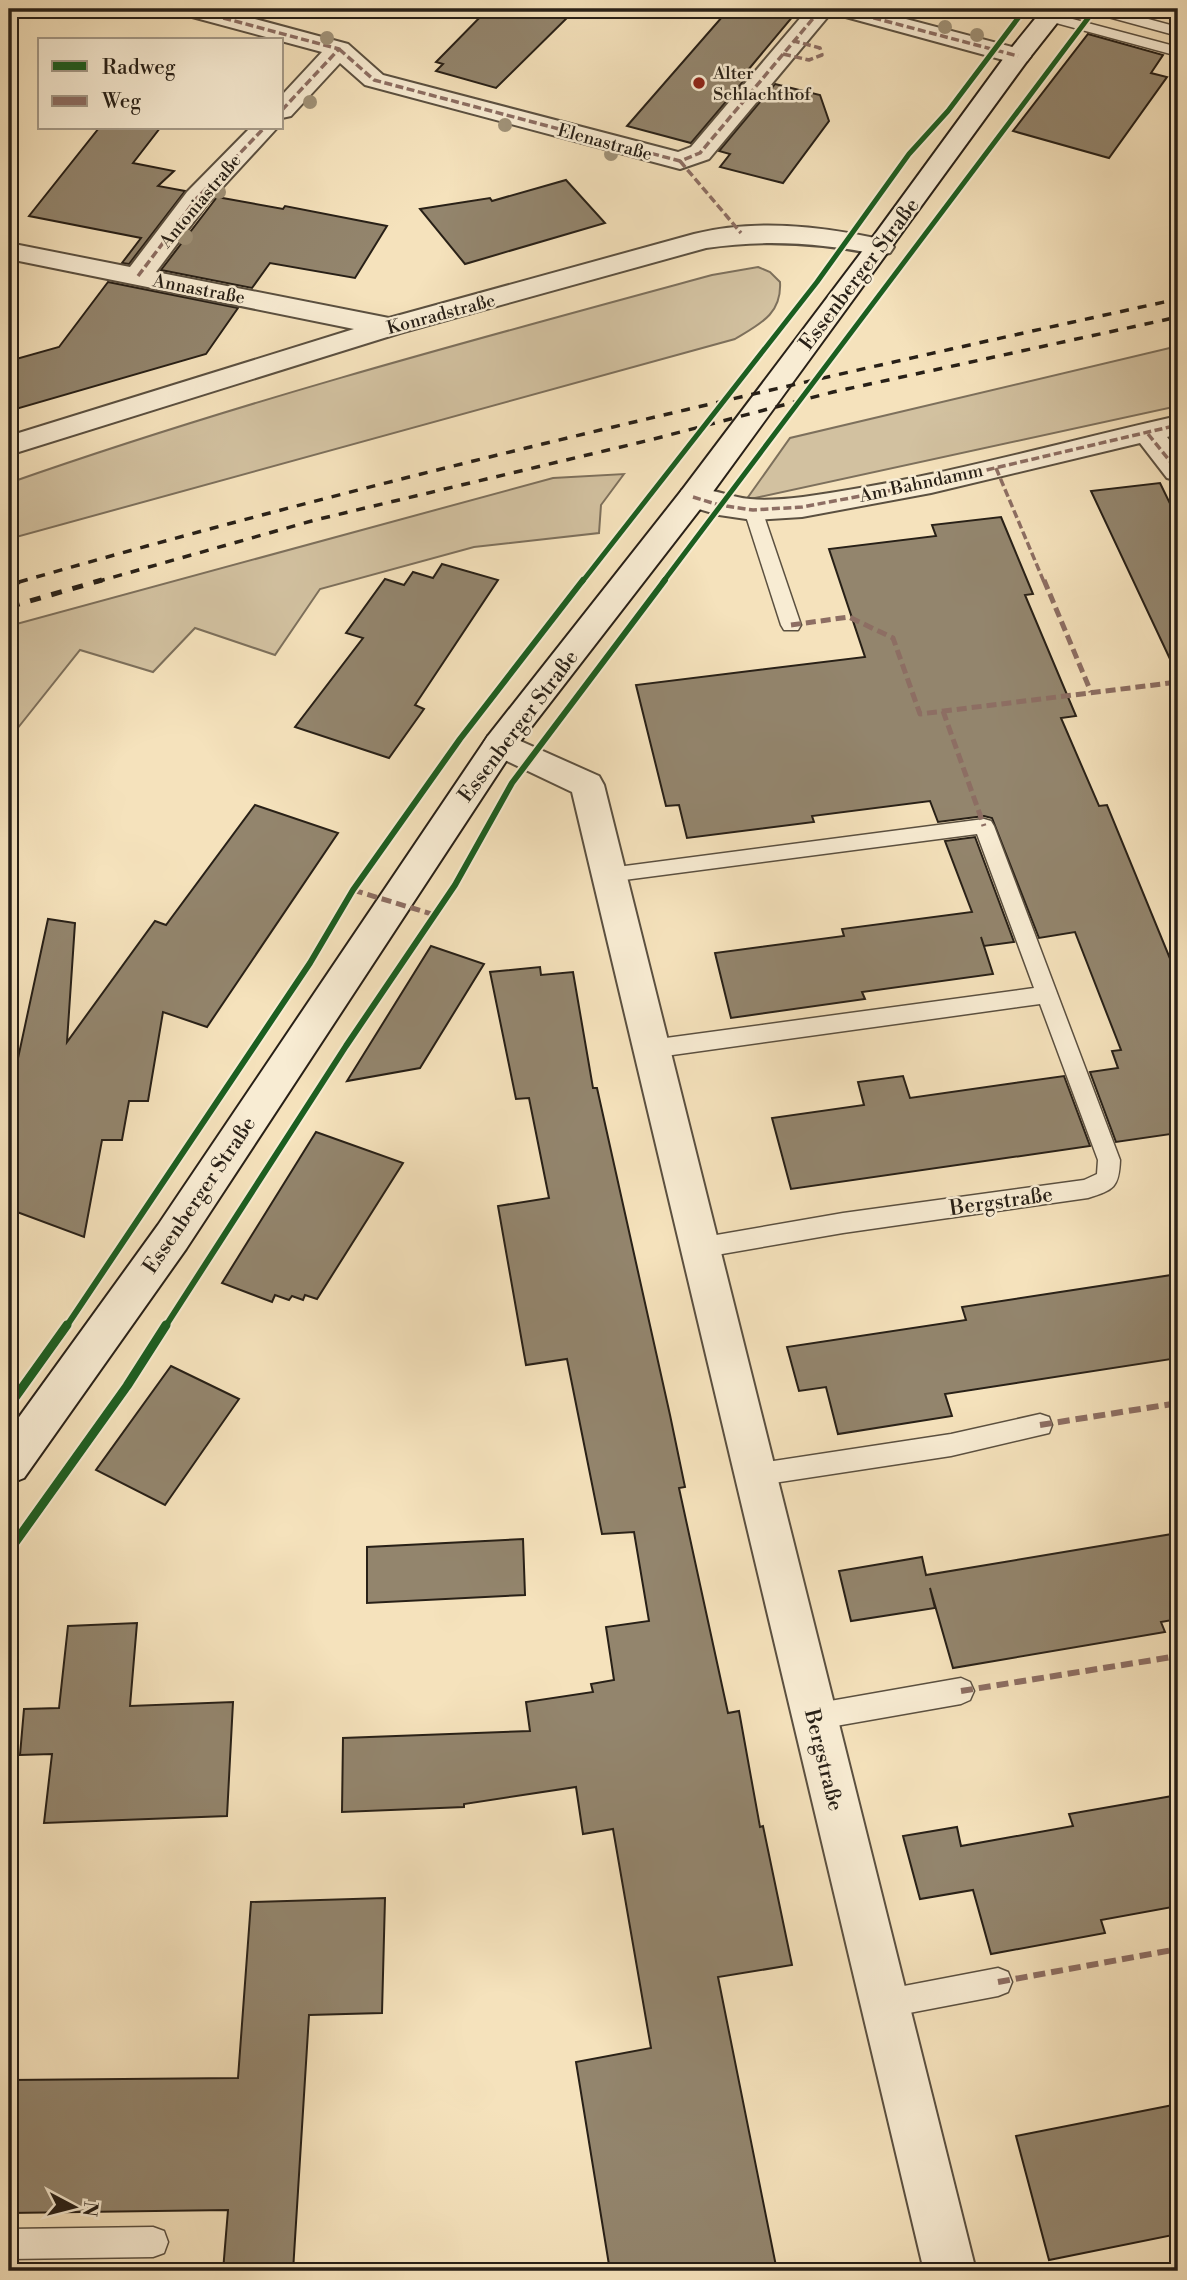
<svg xmlns="http://www.w3.org/2000/svg" width="1187" height="2280" font-family="'Libre Bodoni',serif">
  <style>
    .green { fill: #d2c1a0; stroke: #7d705c; stroke-width: 2 }
    .building { fill: #93856d; stroke: #282017; stroke-width: 2 }
    .lines { fill: none; stroke-linecap: round; stroke-linejoin: round }
    .lane-casing { stroke: #5b5040; stroke-width: 3 }
    .street-casing { stroke: #5b5040; stroke-width: 4 }
    .secondary-casing { stroke: #282017; stroke-width: 4 }
    .lane { fill: #f8ecd3; fill-rule: evenodd }
    .street { fill: #f8ecd3; fill-rule: evenodd }
    .secondary { fill: #f8ecd3; fill-rule: evenodd }
    .rail-far1 { stroke: #282017; stroke-width: 3.5; stroke-dasharray: 9 9; stroke-linecap: butt }
    .rail { stroke: #282017; stroke-width: 5; stroke-dasharray: 11 11; stroke-linecap: butt }
    .quiet-far2 { stroke: #8d6e63; stroke-width: 3.5; stroke-dasharray: 8 3.5; stroke-linecap: butt }
    .quiet-far1 { stroke: #8d6e63; stroke-width: 5; stroke-dasharray: 10 5; stroke-linecap: butt }
    .quiet { stroke: #8d6e63; stroke-width: 6; stroke-dasharray: 12 6; stroke-linecap: butt }
    .cycleway-far2-casing { stroke: #f8ecd3; stroke-width: 9 }
    .cycleway-far1-casing { stroke: #f8ecd3; stroke-width: 10 }
    .cycleway-casing { stroke: #f8ecd3; stroke-width: 13 }
    .cycleway-far2 { stroke: #1b5e20; stroke-width: 5 }
    .cycleway-far1 { stroke: #1b5e20; stroke-width: 6 }
    .cycleway { stroke: #1b5e20; stroke-width: 9 }
    .tree { fill: #a09278 }
    .poi-dot { fill: #8f2418; stroke: #f8ecd3; stroke-width: 2.5 }
    .labels { text-anchor: middle; stroke-width: 5; stroke-linejoin: round; paint-order: stroke }
    .far-poi-label { font-size: 18px; fill: #282017; stroke: #f8ecd3; text-anchor: start }
    .far-street-label { font-size: 18px; fill: #282017; stroke: #f8ecd3 }
    .street-label { font-size: 21px; fill: #282017; stroke: #f8ecd3 }
  </style>
  <rect width="100%" height="100%" fill="#f5e2bc"/>
  <filter id="stains"><feTurbulence type="fractalNoise" baseFrequency=".00286" numOctaves="4"/><feColorMatrix values="0 0 0 0 .2 0 0 0 0 .09 0 0 0 0 .02 0 0 0 .5 -.17"/></filter>
  <radialGradient id="worn" r=".72"><stop offset=".6" stop-color="#630" stop-opacity="0"/><stop offset="1" stop-color="#630" stop-opacity=".3"/></radialGradient>
  <g class="green">
    <path d="M758 267 770 272 780 282C782 314 760 324 735 339L9 539V483C240 402 476 339 712 275Z"/>
    <path d="M1178 346V406L746 500 790 438Z"/>
    <path d="M624 474 601 505 599 533 474 547 320 589 275 655 195 628 153 672 80 650 9 739V626L553 478Z"/>
  </g>
  <g class="building">
    <path d="M488 9H576L496 88 436 71 443 64 436 62Z"/>
    <path d="M729 9H799L743 76 747 77 691 143 627 126Z"/>
    <path d="M1088 34 1163 55 1151 73 1167 77 1109 158 1013 131Z"/>
    <path d="M775 84 820 95 829 121 783 183 720 167 730 154 719 151Z"/>
    <path d="M99 128H160L133 163 174 171 158 186 185 191 129 264 122 263 141 238 29 216Z"/>
    <path d="M566 180 605 223 465 264 420 209 490 198 492 201Z"/>
    <path d="M217 197 283 209 285 206 387 226 355 278 270 263 252 288 161 270Z"/>
    <path d="M108 282 238 308 206 354 9 411V361L59 347Z"/>
    <path d="M1160 483 1178 520V676L1091 491Z"/>
    <path d="M1001 517 1033 594 1025 595 1076 716 1061 718 1099 806 1107 805 1178 978V1133L1116 1142 1090 1072 1118 1068 1112 1051 1121 1050 1075 932 1039 938 992 818 984 816 938 822 930 801 812 816 814 822 687 838 679 805 666 806 636 685 865 657 829 549 936 536 932 525Z"/>
    <path d="M442 564 498 580 415 705 424 709 389 758 295 727 363 638 346 633 385 579 404 585 413 572 433 578Z"/>
    <path d="M255 805 338 833 207 1027 163 1012 148 1101H129L122 1140H102L84 1237 9 1209V1100L48 919 75 923 67 1042 155 921 166 925Z"/>
    <path d="M975 837 1014 942 984 946 981 937 993 974 862 992 865 999 731 1018 715 953 844 936 842 929 972 912 945 841Z"/>
    <path d="M431 946 484 964 420 1068 347 1081Z"/>
    <path d="M540 967 541 975 573 972 593 1088H597L670 1415 685 1487 679 1488 728 1713 739 1711 760 1827 763 1826 792 1965 718 1977 777 2271H610L576 2062 651 2048 613 1829 583 1834 576 1787 464 1804V1807L342 1812 343 1738 530 1731 526 1702 593 1692 591 1684 614 1680 606 1627 649 1621 634 1532 602 1534 567 1359 526 1365 498 1206 549 1198 529 1098 516 1099 490 972Z"/>
    <path d="M903 1076 910 1098 1064 1076 1090 1146 791 1189 772 1118 864 1105 858 1082Z"/>
    <path d="M316 1132 403 1163 317 1299 305 1295 303 1300 292 1296 289 1300 275 1295 272 1302 222 1283Z"/>
    <path d="M1178 1274V1358L945 1394 952 1416 838 1434 826 1387 799 1391 787 1347 966 1320 962 1307Z"/>
    <path d="M171 1366 239 1399 165 1505 96 1470Z"/>
    <path d="M1178 1533V1619L1161 1622 1165 1632 953 1668 930 1588 935 1608 851 1621 839 1571 922 1557 926 1575Z"/>
    <path d="M523 1539 525 1595 367 1603V1547Z"/>
    <path d="M137 1623 130 1706 233 1702 227 1816 44 1823 52 1754 20 1755 24 1709 59 1708 68 1626Z"/>
    <path d="M1178 1795V1906L1101 1920 1105 1933 991 1954 973 1890 920 1899 903 1836 957 1827 961 1846 1073 1826 1069 1814Z"/>
    <path d="M385 1898 382 2013 309 2015 293 2271H223L228 2210 9 2213V2080L238 2078 251 1902Z"/>
    <path d="M1178 2104V2234L1049 2260 1016 2136Z"/>
  </g>
  <g class="lines">
    <defs>
      <g id="lane">
        <path d="M1088 9H1111L1178 27V36L1090 12Z"/>
        <path d="M1050 13 1178 47V56L1045 20 1043 17Z"/>
        <path d="M753 504 762 510 801 625 798 630H784L781 625 744 510Z"/>
        <path d="M984 819 991 821 994 826 1120 1160C1119 1187 1114 1190 1088 1198L843 1233 699 1258 691 1255 687 1248 691 1241 699 1238 843 1213 1084 1180 1097 1174 1098 1160 1040 1004 651 1058 643 1055 640 1049 643 1043 651 1040 1034 988 977 834 609 882 602 879 599 874 602 869Z"/>
        <path d="M1040 1414 1049 1417 1052 1425 1049 1433 951 1456 754 1486 745 1483 741 1475 745 1467 754 1464 951 1434Z"/>
        <path d="M961 1678 970 1682 974 1691 970 1700 961 1704 813 1730 804 1726 800 1717 804 1708 813 1704Z"/>
        <path d="M998 1968 1008 1972 1012 1982 1008 1992 998 1996 883 2018 873 2014 869 2004 873 1994 883 1990Z"/>
        <path d="M153 2227 164 2231 168 2242 164 2253 153 2257 9 2259V2229Z"/>
      </g>
      <g id="street">
        <path d="M178 9H218L348 44 383 75 678 152 691 147 808 9H868L1027 51 1031 56 1027 61 1018 64 831 13 709 159 680 169 365 85 340 63 291 116 282 118V95L322 52 181 14Z"/>
        <path d="M250 128H277L207 204 156 272 389 318 694 234C755 219 819 226 880 239L890 241 894 247 890 253 880 255C822 243 765 239 706 248L400 333 9 455V436L354 329 9 259V243L130 267 187 192Z"/>
        <path d="M1178 416V434L1167 437 1178 451V481L1167 478 1140 443 931 493 802 517 753 520 719 515 682 504 678 497 682 490C703 484 728 497 750 499 766 501 786 499 803 497 929 480 1054 444 1178 416Z"/>
        <path d="M500 732 599 776 604 785 976 2271H924L572 792 488 752 483 744 488 736Z"/>
      </g>
      <path id="secondary" d="M1043 9H1068L1027 61 704 504 512 752 186 1249 24 1478 9 1484V1431L158 1225 488 736 682 490 870 241 1009 51Z"/>
    </defs>
    <use href="#lane" class="lane-casing"/>
    <use href="#street" class="street-casing"/>
    <use href="#secondary" class="secondary-casing"/>
    <use href="#lane" class="lane"/>
    <use href="#street" class="street"/>
    <use href="#secondary" class="secondary"/>
    <g class="rail-far1">
      <path d="M19 582C401 472 789 384 1178 299"/>
      <path d="M96 582 315 520 650 440 833 392 1178 317"/>
    </g>
    <g class="rail">
      <path d="M9 585 25 580"/>
      <path d="M9 607 102 580"/>
    </g>
    <g class="quiet-far2">
      <path d="M190 9 339 49 282 110"/>
      <path d="M840 9 1018 56"/>
      <path d="M339 49 374 80 680 161 700 153 821 9"/>
      <path d="M783 54 809 60 822 55 820 48 794 41"/>
      <path d="M680 161 741 233"/>
      <path d="M138 276 197 198 264 128"/>
      <path d="M1148 434 1178 471"/>
      <path d="M996 468 1044 582"/>
      <path d="M693 497 719 505 753 510 802 507 931 483 1178 425"/>
    </g>
    <g class="quiet-far1">
      <path d="M1044 580 1091 692"/>
      <path d="M791 625 849 617 893 638 920 714 1178 682"/>
      <path d="M943 711 984 826"/>
      <path d="M353 890 435 915"/>
    </g>
    <g class="quiet">
      <path d="M1040 1425 1178 1403"/>
      <path d="M961 1691 1178 1656"/>
      <path d="M998 1982 1178 1949"/>
    </g>
    <defs>
      <g id="cycleway-far2">
        <path d="M582 582 817 282 909 154 948 111 1025 9"/>
        <path d="M663 582 1095 9"/>
      </g>
      <g id="cycleway-far1">
        <path d="M66 1327 310 963 353 890 460 739 583 580"/>
        <path d="M165 1327 346 1046 455 885 512 783 665 580"/>
      </g>
      <g id="cycleway">
        <path d="M9 1406 67 1325"/>
        <path d="M9 1551 127 1386 166 1325"/>
      </g>
    </defs>
    <use href="#cycleway-far2" class="cycleway-far2-casing"/>
    <use href="#cycleway-far1" class="cycleway-far1-casing"/>
    <use href="#cycleway" class="cycleway-casing"/>
    <use href="#cycleway-far2" class="cycleway-far2"/>
    <use href="#cycleway-far1" class="cycleway-far1"/>
    <use href="#cycleway" class="cycleway"/>
  </g>
  <g class="tree">
    <circle cx="945" cy="27" r="7"/>
    <circle cx="977" cy="35" r="7"/>
    <circle cx="327" cy="38" r="7"/>
    <circle cx="310" cy="102" r="7"/>
    <circle cx="505" cy="125" r="7"/>
    <circle cx="611" cy="154" r="7"/>
    <circle cx="219" cy="192" r="7"/>
    <circle cx="185" cy="237" r="8"/>
  </g>
  <circle class="poi-dot" cx="699" cy="83" r="7"/>
  <g class="labels">
    <g class="far-poi-label">
      <text x="713" y="79">Alter<tspan x="713" dy="21">Schlachthof</tspan></text>
    </g>
    <g class="far-street-label">
      <text transform="translate(605 142) rotate(15)" y="6">Elenastraße</text>
      <text transform="translate(200 201) rotate(-50)" y="6">Antoniastraße</text>
      <text transform="translate(199 289) rotate(11)" y="6">Annastraße</text>
      <text transform="translate(441 314) rotate(-15)" y="6">Konradstraße</text>
      <text transform="translate(921 483) rotate(-12)" y="6">Am Bahndamm</text>
    </g>
    <g class="street-label">
      <text transform="translate(859 274) rotate(-53)" y="7">Essenberger Straße</text>
      <text transform="translate(518 726) rotate(-53)" y="7">Essenberger Straße</text>
      <text transform="translate(199 1195) rotate(-56)" y="7">Essenberger Straße</text>
      <text transform="translate(1001 1201) rotate(-8)" y="7">Bergstraße</text>
      <text transform="translate(824 1760) rotate(76)" y="7">Bergstraße</text>
    </g>
  </g>
  <rect width="1187" height="2280" fill="none" stroke="#f5e2bc" stroke-width="35"/>
  <rect x="10" y="10" width="1166" height="2259" fill="none" stroke="#282017" stroke-width="3.5"/>
  <rect x="18" y="18" width="1152" height="2245" fill="none" stroke="#282017" stroke-width="2"/>
  <rect x="38" y="38" width="245" height="91" fill="#f8ecd3" stroke="#a59a88" stroke-width="2"/>
  <rect x="52" y="61" width="35" height="10" fill="#1b5e20" stroke="#a59a88" stroke-width="2"/>
  <text x="102" y="74" font-size="21" fill="#282017">Radweg</text>
  <rect x="52" y="96" width="35" height="10" fill="#8d6e63" stroke="#a59a88" stroke-width="2"/>
  <text x="102" y="108" font-size="21" fill="#282017">Weg</text>
  <g transform="translate(74 2207) rotate(97)" stroke="#f8ecd3" stroke-width="5" paint-order="stroke">
  <path d="M0-5L12 26L0 18L-12 26Z" fill="#282017"/>
  <text y="-10" font-size="19" font-weight="bold" text-anchor="middle" fill="#282017">N</text>
  </g>
  <rect width="100%" height="100%" filter="url(#stains)"/>
  <rect width="100%" height="100%" fill="url(#worn)"/>
</svg>
